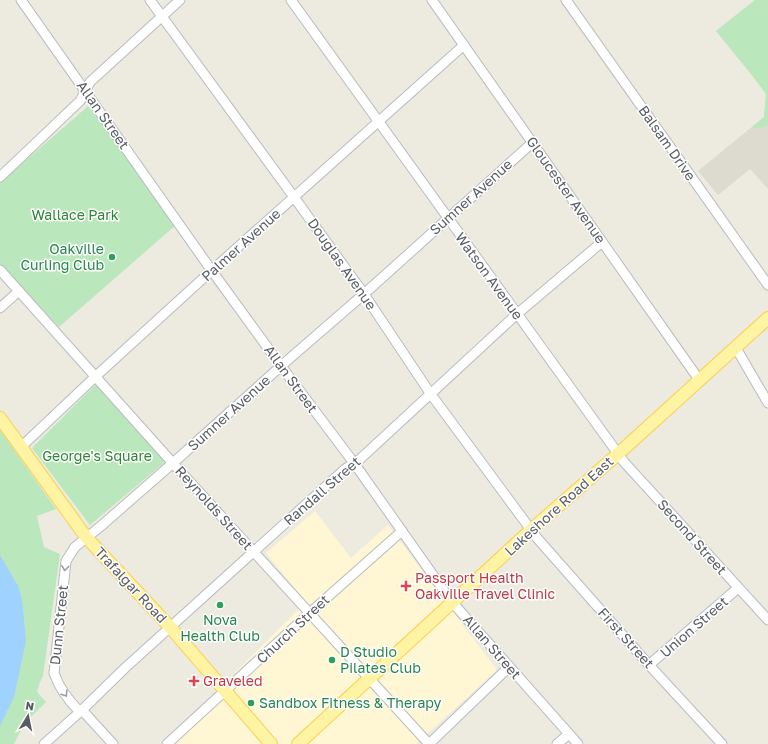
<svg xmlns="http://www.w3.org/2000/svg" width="768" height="744" font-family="'Golos Text',sans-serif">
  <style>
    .commercial { fill: #fff6d4 }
    .education { fill: #dddacf }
    .green { fill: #bbe7bc }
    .water { fill: #9fd2ff }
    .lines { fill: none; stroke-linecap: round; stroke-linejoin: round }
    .minor-casing { stroke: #b8bbc1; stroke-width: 11 }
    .major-casing { stroke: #facf4c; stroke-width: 14 }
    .minor { stroke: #fff; stroke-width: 9 }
    .major { stroke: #fff3a4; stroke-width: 12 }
    .oneway { stroke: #9b9ea1 }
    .leisure-dot { fill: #2e9e5b; stroke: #fff; stroke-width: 1.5 }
    .health-dot { fill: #e0444e; stroke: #fff; stroke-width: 1.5 }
    .labels { text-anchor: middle; stroke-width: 3; stroke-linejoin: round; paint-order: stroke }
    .street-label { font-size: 14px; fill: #595d63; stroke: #fff }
    .park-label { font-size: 14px; fill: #2e8535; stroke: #fff }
    .leisure-label { font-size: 14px; fill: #27864d; stroke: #fff; text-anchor: start }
    .health-label { font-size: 14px; fill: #be3a42; stroke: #fff; text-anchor: start }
  </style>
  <rect width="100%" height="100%" fill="#edebe0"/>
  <path class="commercial" d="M315 511 351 558 388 525 497 670 416 744H163L306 602 266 553Z"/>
  <path class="education" d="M755 0H768V189L750 169 718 195 698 171 764 117 766 94 751 74 716 31Z"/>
  <g class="green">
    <path d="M755 0H768V125L758 129 752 127 764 117 766 94 751 74 716 31Z"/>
    <path d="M88 106 177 224 59 327 0 264V183Z"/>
    <path d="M97 383 165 462 90 525 32 448Z"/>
    <path d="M0 430 56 509 37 516 44 547 60 554 43 676 40 682 37 692 46 702 24 724 14 744H0Z"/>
  </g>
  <path class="water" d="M0 555 18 586 22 600 26 641 14 697 0 726Z"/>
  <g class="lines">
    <defs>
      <g id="minor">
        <path d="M21 0 212 271 281 366 354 463 452 602 578 744"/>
        <path d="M150 0 291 193 364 294 430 393 537 538 649 665 722 744"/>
        <path d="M291 0 624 462 768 620"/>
        <path d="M432 0 700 381"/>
        <path d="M566 0 768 285"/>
        <path d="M0 177 80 101 90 82 180 0"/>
        <path d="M0 270 170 460 429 744"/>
        <path d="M0 308 19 291"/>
        <path d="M736 348 768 403"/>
        <path d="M21 447 96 376 209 273 464 45"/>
        <path d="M649 665 738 588"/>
        <path d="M82 710 113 744"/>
        <path d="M80 712C69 701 59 688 54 673L66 561 75 547 101 526 173 463 281 366 364 294 532 143"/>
        <path d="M44 744 82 710 125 668 345 469 359 460 517 314 602 242"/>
        <path d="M167 744 313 610 402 531"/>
        <path d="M429 744 509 667"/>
        <path d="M557 744 569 734"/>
      </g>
      <g id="major">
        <path d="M0 418 86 537 170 627 271 744"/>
        <path d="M298 744 531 530 618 454 768 318"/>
      </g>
    </defs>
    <use href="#minor" class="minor-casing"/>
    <use href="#major" class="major-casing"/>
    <use href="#minor" class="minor"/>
    <use href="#major" class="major"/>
  </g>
  <defs><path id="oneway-chevron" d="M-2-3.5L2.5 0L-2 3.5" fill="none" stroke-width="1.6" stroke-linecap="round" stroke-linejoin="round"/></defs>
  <g class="oneway">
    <use href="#oneway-chevron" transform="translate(65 568) rotate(97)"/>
    <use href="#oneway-chevron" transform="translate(65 694) rotate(57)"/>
  </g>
  <g class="leisure-dot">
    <circle cx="112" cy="257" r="4"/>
    <circle cx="220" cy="605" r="4"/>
    <circle cx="332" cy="660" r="4"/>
    <circle cx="251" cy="703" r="4"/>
  </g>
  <g class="health-dot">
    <path d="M404 580h4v4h4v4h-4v4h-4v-4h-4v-4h4z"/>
    <path d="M192 675h4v4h4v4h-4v4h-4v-4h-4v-4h4z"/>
  </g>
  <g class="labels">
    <g class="street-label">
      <text transform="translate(103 115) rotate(55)" y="5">Allan Street</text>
      <text transform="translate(667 143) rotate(55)" y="5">Balsam Drive</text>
      <text transform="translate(566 190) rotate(55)" y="5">Gloucester Avenue</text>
      <text transform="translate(471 197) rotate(-42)" y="5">Sumner Avenue</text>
      <text transform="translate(241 245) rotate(-42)" y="5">Palmer Avenue</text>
      <text transform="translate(342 264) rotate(55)" y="5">Douglas Avenue</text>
      <text transform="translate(489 276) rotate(54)" y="5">Watson Avenue</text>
      <text transform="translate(291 379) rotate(54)" y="5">Allan Street</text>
      <text transform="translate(229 413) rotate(-42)" y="5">Sumner Avenue</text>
      <text transform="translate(322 491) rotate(-41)" y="5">Randall Street</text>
      <text transform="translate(559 506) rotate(-42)" y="5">Lakeshore Road East</text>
      <text transform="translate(214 508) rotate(48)" y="5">Reynolds Street</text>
      <text transform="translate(692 537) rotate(48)" y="5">Second Street</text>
      <text transform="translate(131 585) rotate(47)" y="5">Trafalgar Road</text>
      <text transform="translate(59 625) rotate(-84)" y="5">Dunn Street</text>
      <text transform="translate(694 627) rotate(-41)" y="5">Union Street</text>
      <text transform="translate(293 629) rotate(-43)" y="5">Church Street</text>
      <text transform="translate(626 638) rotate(48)" y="5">First Street</text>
      <text transform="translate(492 647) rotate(49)" y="5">Allan Street</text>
    </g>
    <g class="park-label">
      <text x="75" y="220">Wallace Park</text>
      <text x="97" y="461">George's Square</text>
    </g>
    <g class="leisure-label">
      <text x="104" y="254" text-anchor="end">Oakville<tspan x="104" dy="16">Curling Club</tspan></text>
      <text x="220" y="625" text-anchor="middle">Nova<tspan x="220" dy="16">Health Club</tspan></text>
      <text x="340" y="657">D Studio<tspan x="340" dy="16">Pilates Club</tspan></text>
      <text x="259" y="708">Sandbox Fitness &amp; Therapy</text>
    </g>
    <g class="health-label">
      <text x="415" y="583">Passport Health<tspan x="415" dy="16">Oakville Travel Clinic</tspan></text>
      <text x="203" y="686">Graveled</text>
    </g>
  </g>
  <g transform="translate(28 716) rotate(10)" stroke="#ffffff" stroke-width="3" paint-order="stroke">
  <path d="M0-3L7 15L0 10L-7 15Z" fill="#595d63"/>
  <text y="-6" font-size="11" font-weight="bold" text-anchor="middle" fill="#595d63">N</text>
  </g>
</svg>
